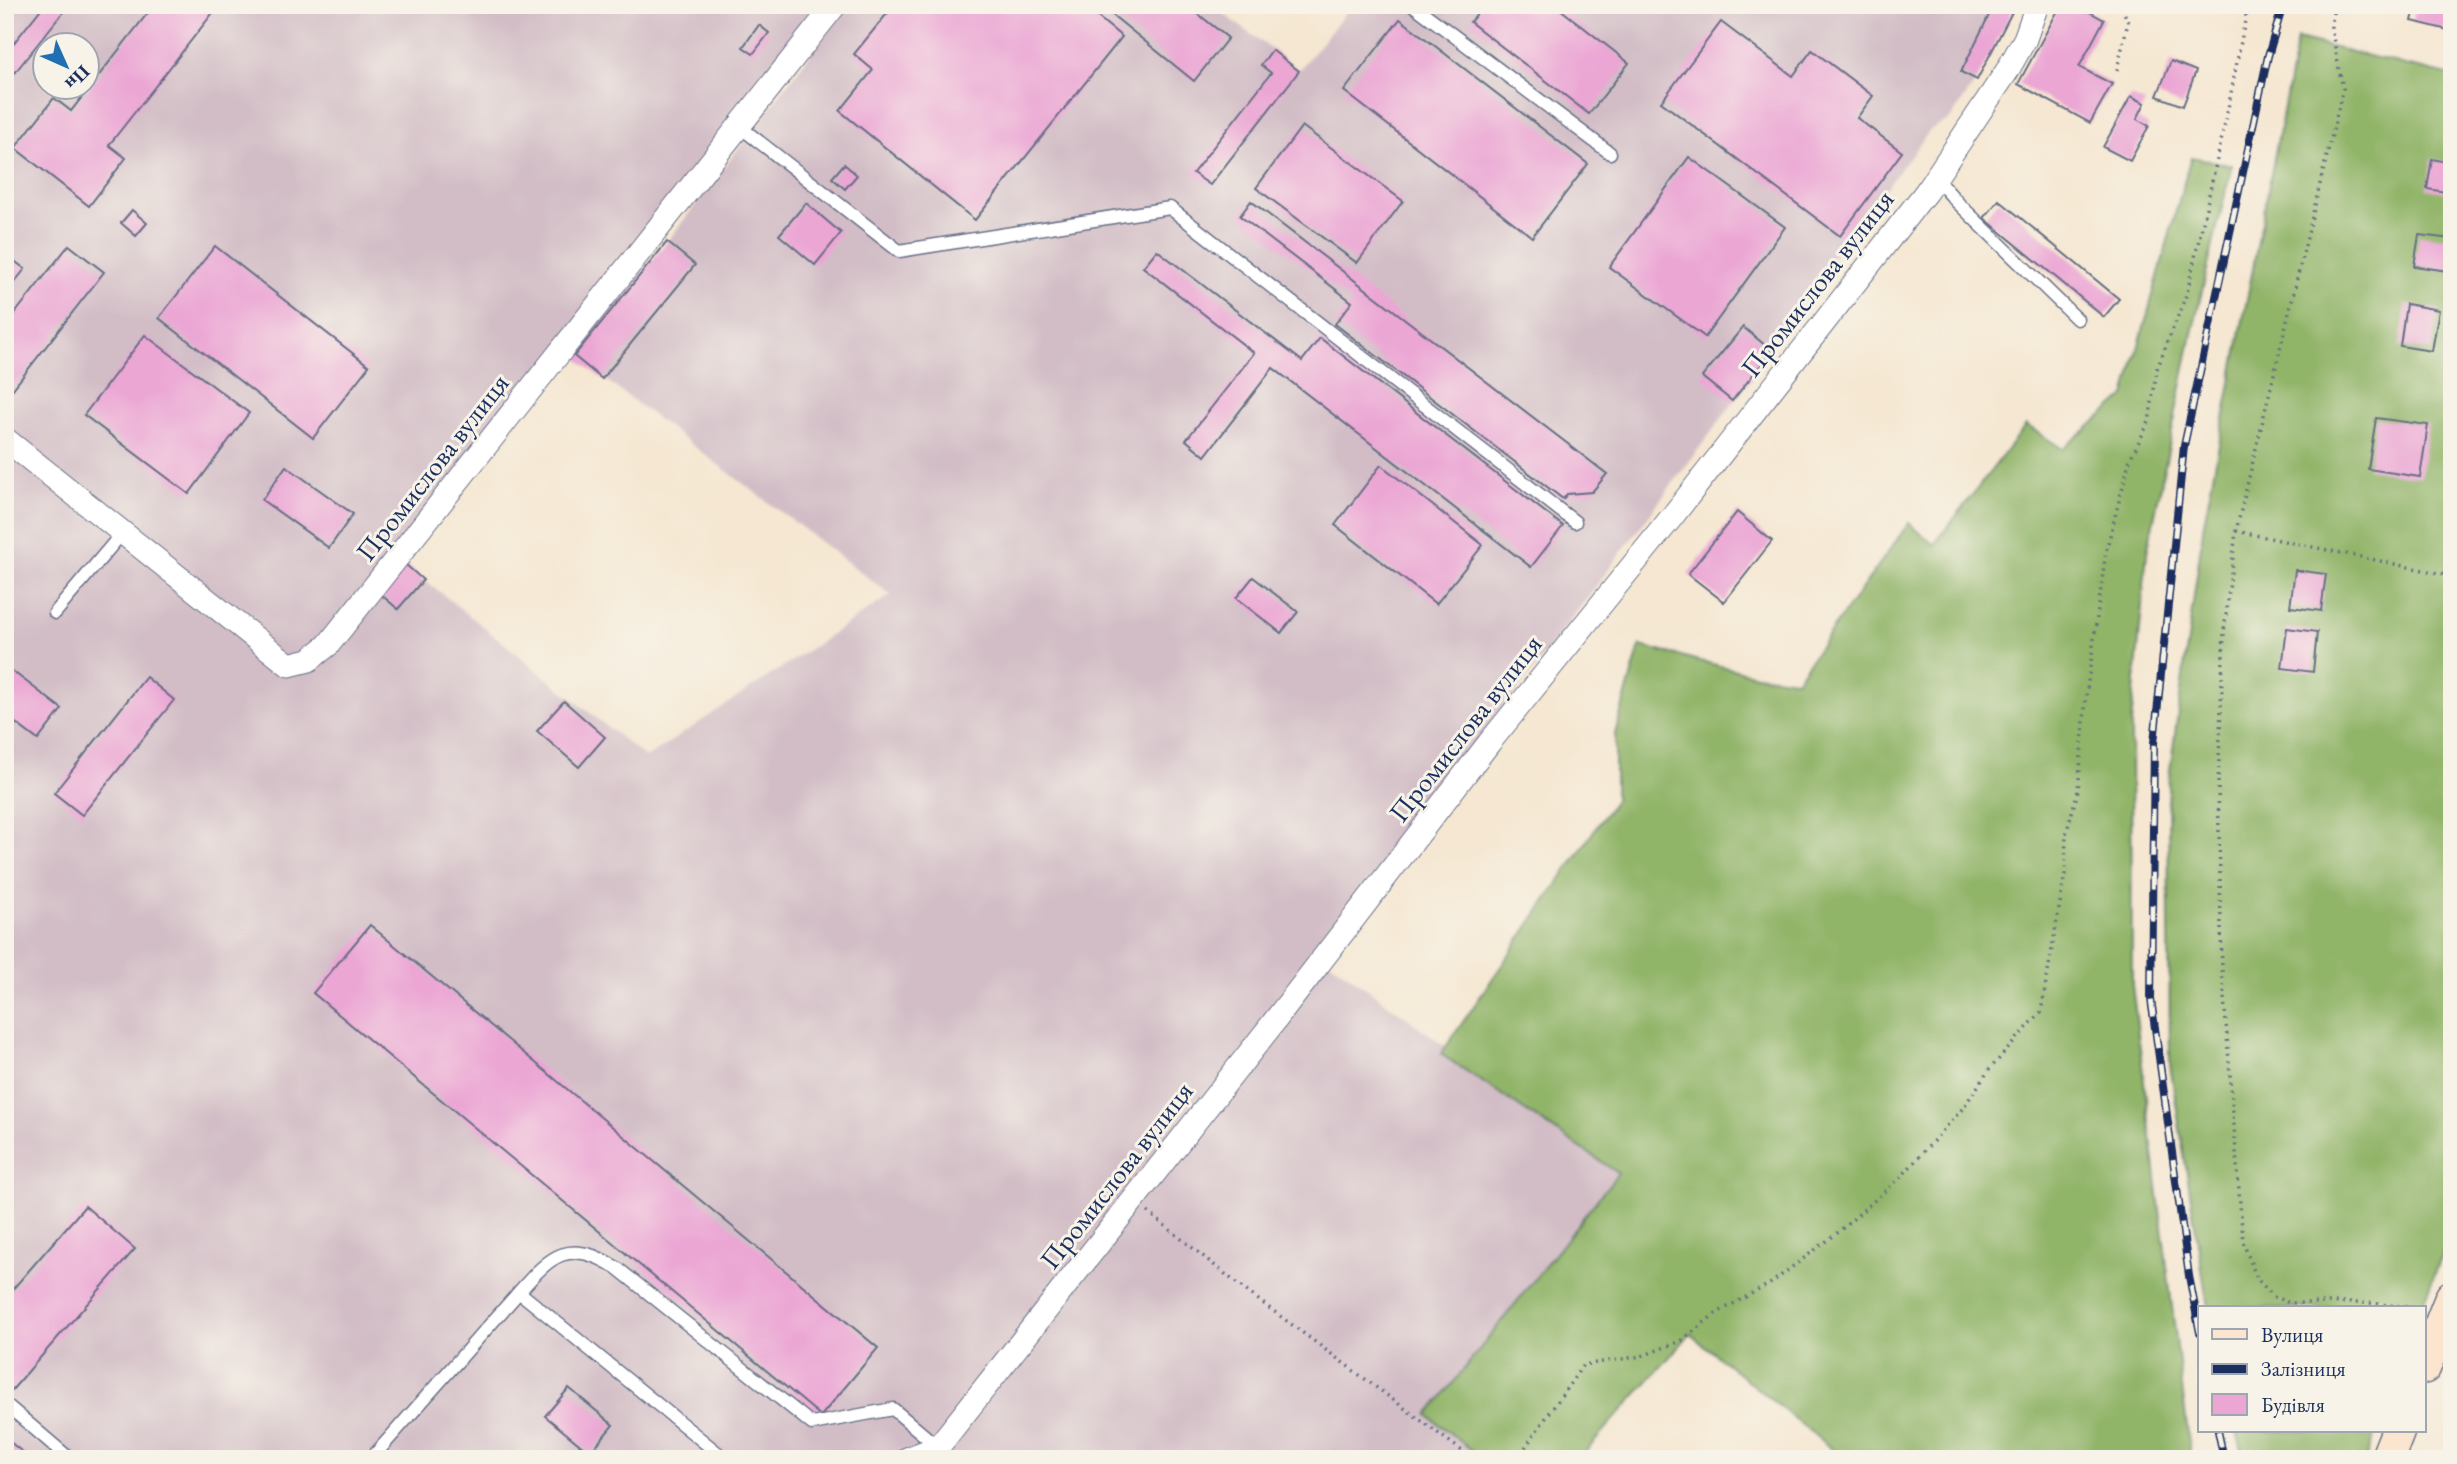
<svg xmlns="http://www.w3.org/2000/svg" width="2457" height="1464" font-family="'EB Garamond',serif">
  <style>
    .industrial { fill: #d2bdc6; fill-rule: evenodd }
    .forest { fill: #90b468; stroke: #567263; stroke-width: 2 }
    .building { fill: #eba6d4 }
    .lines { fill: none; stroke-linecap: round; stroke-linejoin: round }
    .service-casing { stroke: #676f86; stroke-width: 15 }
    .minor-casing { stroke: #676f86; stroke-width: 25 }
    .secondary-casing { stroke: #676f86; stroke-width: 36 }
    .path { stroke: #676f86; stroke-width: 3.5; stroke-dasharray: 2 5; stroke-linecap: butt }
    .service { stroke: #fff; stroke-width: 12 }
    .minor { stroke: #fff; stroke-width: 23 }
    .secondary { stroke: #fbe5cf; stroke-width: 33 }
    .rail-casing { stroke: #1b2f5e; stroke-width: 8 }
    .rail { stroke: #f7f3e8; stroke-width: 5; stroke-dasharray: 16; stroke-linecap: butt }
    .labels { text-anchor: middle; stroke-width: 6; stroke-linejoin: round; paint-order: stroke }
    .street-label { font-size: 28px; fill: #1b2f5e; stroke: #f7f3e8 }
  </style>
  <rect width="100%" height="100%" fill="#f7f3e8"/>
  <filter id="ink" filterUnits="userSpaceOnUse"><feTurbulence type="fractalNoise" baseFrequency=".0143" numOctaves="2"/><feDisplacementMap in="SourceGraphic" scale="14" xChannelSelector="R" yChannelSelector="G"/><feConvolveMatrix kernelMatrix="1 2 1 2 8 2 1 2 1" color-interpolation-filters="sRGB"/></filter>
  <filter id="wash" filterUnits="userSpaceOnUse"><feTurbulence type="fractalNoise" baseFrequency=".00686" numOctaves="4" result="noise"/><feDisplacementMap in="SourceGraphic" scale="28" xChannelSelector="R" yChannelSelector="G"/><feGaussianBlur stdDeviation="1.57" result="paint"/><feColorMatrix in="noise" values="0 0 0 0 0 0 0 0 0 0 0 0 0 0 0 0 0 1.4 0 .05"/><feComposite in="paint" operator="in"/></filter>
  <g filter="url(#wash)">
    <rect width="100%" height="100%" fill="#f5e7d1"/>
    <path class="industrial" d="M5 5H815L405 564 646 758 891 595 574 356 667 242 848 5H1212L1299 70 1352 5H2013L1977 80 1950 119 1931 129 1766 343 1772 351 1320 954 1618 1173 1429 1415 1479 1459H5ZM46 46H88V88H46Z"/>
    <g class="forest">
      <path d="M2297 39 2452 76V1231L2421 1308H2208L2170 1065 2168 785 2204 523Z"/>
      <path d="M2191 157 2232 165 2193 329 2147 553 2131 725 2132 985 2191 1459H1844L1690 1334 1579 1459H1482L1428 1415 1618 1173 1441 1054 1615 800V734L1640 646 1756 675 1796 680 1909 523 1934 545 2026 425 2063 449 2125 396Z"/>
      <path d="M2237 1431H2376L2366 1459H2244Z"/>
    </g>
    <g id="blocks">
      <g class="building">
        <path d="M44 5H57L64 11 5 85V54Z"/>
        <path d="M154 5H219L109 145 126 158 89 206 15 148 54 98 71 111Z"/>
        <path d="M894 5H1083L1122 37 975 220 840 111 873 70 854 54Z"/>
        <path d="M1100 5H1187L1228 38 1194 81Z"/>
        <path d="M1484 5H1555L1629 63 1589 114 1470 22Z"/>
        <path d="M1994 5 2012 12 1977 80 1961 72Z"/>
        <path d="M2061 5H2077L2104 20 2079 67 2112 84 2090 123 2018 84Z"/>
        <path d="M2416 5H2452L2448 30 2412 21Z"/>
        <path d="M1400 19 1588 164 1532 237 1344 91Z"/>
        <path d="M1721 22 1793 76 1812 50 1873 96 1857 118 1902 152 1840 236 1661 102Z"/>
        <path d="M759 25 769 33 753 54 743 47Z"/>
        <path d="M1272 50 1299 71 1210 185 1193 173 1271 73 1261 65Z"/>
        <path d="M2171 61 2196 71 2183 106 2157 96Z"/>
        <path d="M2131 96 2145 103 2137 119 2149 126 2130 161 2103 147Z"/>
        <path d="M1302 126 1403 201 1357 263 1256 188Z"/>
        <path d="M1689 157 1785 227 1705 337 1609 267Z"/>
        <path d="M2432 159 2452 163V193L2427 189Z"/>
        <path d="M844 164 857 175 845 189 832 178Z"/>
        <path d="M1999 200 2119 299 2104 317 1984 218Z"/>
        <path d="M1251 201 1607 474 1592 492 1567 494 1563 499 1335 324 1352 302 1240 216Z"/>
        <path d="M806 203 841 233 815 265 779 235Z"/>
        <path d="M132 210 147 223 136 236 121 223Z"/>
        <path d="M2419 235 2452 239 2448 271 2414 266Z"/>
        <path d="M667 242 695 265 602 379 574 356Z"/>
        <path d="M69 245 104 272 5 399V326Z"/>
        <path d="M215 246 369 366 313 438 159 318Z"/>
        <path d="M1157 250 1302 361 1320 338 1563 526 1531 567 1273 368 1205 456 1186 440 1254 353 1143 267Z"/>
        <path d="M5 254 25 269 5 294Z"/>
        <path d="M2406 304 2439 310 2432 351 2400 346Z"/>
        <path d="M1743 327 1772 351 1732 401 1702 377Z"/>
        <path d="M145 335 249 413 189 494 84 415Z"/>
        <path d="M2376 418 2428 425 2420 477 2368 469Z"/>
        <path d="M1381 465 1483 545 1436 604 1335 525Z"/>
        <path d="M286 466 353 514 329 548 262 500Z"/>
        <path d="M1737 512 1772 541 1724 602 1688 574Z"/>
        <path d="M405 564 423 580 398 609 379 593Z"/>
        <path d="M2295 570 2326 574 2321 611 2290 607Z"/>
        <path d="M1253 577 1298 612 1281 633 1236 598Z"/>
        <path d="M2287 628 2317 632 2313 672 2282 668Z"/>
        <path d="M7 667 62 709 38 740 5 715Z"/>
        <path d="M146 677 174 700 82 815 54 793Z"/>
        <path d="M564 701 605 737 579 767 537 731Z"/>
        <path d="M370 925 878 1348 821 1416 313 993Z"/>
        <path d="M85 1206 135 1249 5 1398V1298Z"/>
        <path d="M569 1388 613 1425 590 1453 545 1416Z"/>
        <path d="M5 1438 31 1459H5Z"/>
      </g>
    </g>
  </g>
  <g filter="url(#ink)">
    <use href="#blocks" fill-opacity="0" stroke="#676f86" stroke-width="2"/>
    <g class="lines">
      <defs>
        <g id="service">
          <path d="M1413 5 1610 153"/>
          <path d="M739 126 899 251 1170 208 1575 522"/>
          <path d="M1936 178 1957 202 2077 319"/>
          <path d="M55 613 123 532"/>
          <path d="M519 1292C552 1254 569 1238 617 1268L812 1424 893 1409 938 1447"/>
          <path d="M5 1412 9 1407 70 1459"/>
          <path d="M371 1459 519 1292 725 1459"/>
        </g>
        <g id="minor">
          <path d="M5 439 289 665 309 660 328 645 835 5"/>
          <path d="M907 1459 938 1447 1270 1027 1489 743 1671 518 1926 192 2007 71 2025 39 2037 5"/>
        </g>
        <g id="secondary">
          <path d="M2424 1367 2452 1297"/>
          <path d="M2387 1459 2398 1431"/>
        </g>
      </defs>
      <use href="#service" class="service-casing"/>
      <use href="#minor" class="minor-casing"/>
      <use href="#secondary" class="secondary-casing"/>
      <g class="path">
        <path d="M2334 5 2331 27 2343 89 2236 531 2224 632 2218 785 2222 971 2243 1242 2257 1279 2274 1297 2290 1303H2369L2420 1308"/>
        <path d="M2117 70 2128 22 2121 5"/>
        <path d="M2236 531 2452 576"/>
        <path d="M1148 1212 1249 1293 1473 1459"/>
        <path d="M1517 1459 1583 1365 1642 1356 1681 1341 1715 1314 1771 1283 1836 1234 1901 1177 1963 1108 1989 1070 2041 1012 2065 874 2066 834 2078 791 2086 697 2106 551 2130 459 2149 422 2157 369 2187 293 2226 119 2248 5"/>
      </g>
      <use href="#service" class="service"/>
      <use href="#minor" class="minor"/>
      <use href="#secondary" class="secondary"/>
      <defs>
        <g id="rail">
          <path d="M2200 1333 2189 1276 2151 999 2154 743 2184 446 2268 56 2283 5"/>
          <path d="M2218 1431 2224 1459"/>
        </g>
      </defs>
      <use href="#rail" class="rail-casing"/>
      <use href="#rail" class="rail"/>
    </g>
  </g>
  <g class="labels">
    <g class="street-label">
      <text transform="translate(1817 283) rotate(-52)" y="10">Промислова вулиця</text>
      <text transform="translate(432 467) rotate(-52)" y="10">Промислова вулиця</text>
      <text transform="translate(1465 728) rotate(-52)" y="10">Промислова вулиця</text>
      <text transform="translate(1116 1175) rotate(-52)" y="10">Промислова вулиця</text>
    </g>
  </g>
  <rect width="2457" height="1464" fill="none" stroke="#f7f3e8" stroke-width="28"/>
  <rect x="2198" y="1306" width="228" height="126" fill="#f7f3e8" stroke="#9fa5b1" stroke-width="2"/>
  <rect x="2212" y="1329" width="35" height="10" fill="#fbe5cf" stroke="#9fa5b1" stroke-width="2"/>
  <text x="2261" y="1342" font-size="21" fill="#1b2f5e">Вулиця</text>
  <rect x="2212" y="1364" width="35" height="10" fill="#1b2f5e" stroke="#9fa5b1" stroke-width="2"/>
  <text x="2261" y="1376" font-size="21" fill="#1b2f5e">Залізниця</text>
  <rect x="2212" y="1394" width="35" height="21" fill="#eba6d4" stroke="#9fa5b1" stroke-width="2"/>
  <text x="2261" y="1412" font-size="21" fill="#1b2f5e">Будівля</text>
  <g transform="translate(66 66) rotate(135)"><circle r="33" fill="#f7f3e8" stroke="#9fa5b1" stroke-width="2"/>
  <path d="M0-5L12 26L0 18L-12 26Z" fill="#1f6fb2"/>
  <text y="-10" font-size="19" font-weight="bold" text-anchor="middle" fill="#1b2f5e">Пн</text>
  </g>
</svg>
